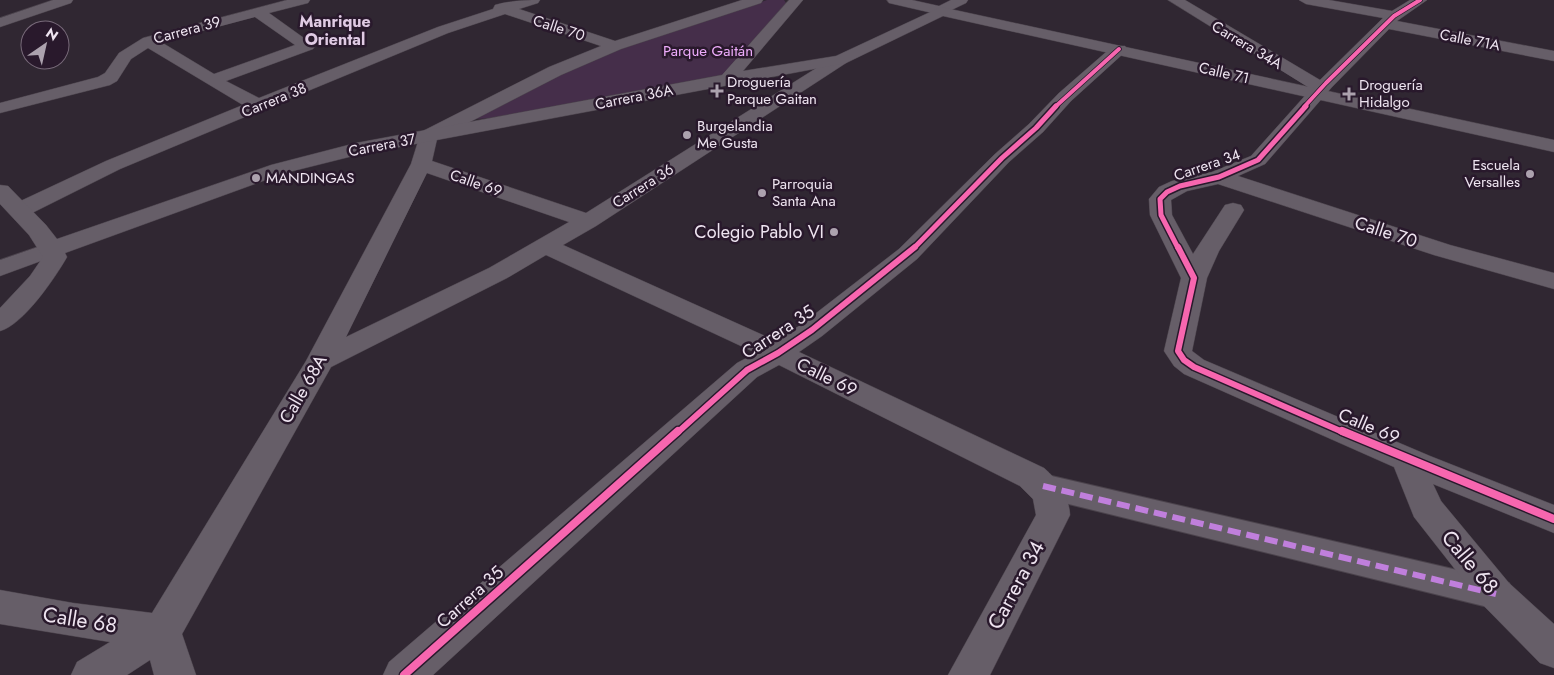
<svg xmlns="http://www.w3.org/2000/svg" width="1554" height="675" font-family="Jost,sans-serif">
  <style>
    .green { fill: #452e4a }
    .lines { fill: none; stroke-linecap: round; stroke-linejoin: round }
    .pedestrian-casing { stroke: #4b434c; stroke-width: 2 }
    .minor-casing { stroke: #4b434c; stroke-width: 1 }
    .tertiary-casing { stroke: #4b434c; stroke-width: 1 }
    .pedestrian { fill: #665e68; fill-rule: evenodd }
    .minor { fill: #665e68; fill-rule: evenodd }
    .tertiary { fill: #665e68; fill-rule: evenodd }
    .quiet { stroke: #c07fdc; stroke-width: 6; stroke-dasharray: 13 6; stroke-linecap: butt }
    .cycleway-far3-casing { stroke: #29192c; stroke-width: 5.5 }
    .cycleway-far2-casing { stroke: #29192c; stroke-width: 8 }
    .cycleway-far1-casing { stroke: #29192c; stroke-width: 9 }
    .cycleway-casing { stroke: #29192c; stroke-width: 11 }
    .cycleway-far3 { stroke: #f766af; stroke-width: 4 }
    .cycleway-far2 { stroke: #f766af; stroke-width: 5 }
    .cycleway-far1 { stroke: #f766af; stroke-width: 6 }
    .cycleway { stroke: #f766af; stroke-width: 8 }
    .poi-dot { fill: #aca2ae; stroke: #29192c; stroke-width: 2 }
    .labels { text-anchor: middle; stroke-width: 5; stroke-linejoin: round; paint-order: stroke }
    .far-street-label { font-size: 15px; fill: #eee4f0; stroke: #29192c }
    .far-park-label { font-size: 15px; fill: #eeacfc; stroke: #29192c }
    .far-poi-label { font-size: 15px; fill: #eee4f0; stroke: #29192c; text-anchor: start }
    .far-neighbourhood-label { font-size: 16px; font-weight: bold; fill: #e0cbe4; stroke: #29192c }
    .poi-label { font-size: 18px; fill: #eee4f0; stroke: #29192c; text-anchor: end }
    .street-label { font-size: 18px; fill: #eee4f0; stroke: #29192c }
    .near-street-label { font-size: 21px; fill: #eee4f0; stroke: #29192c }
  </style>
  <rect width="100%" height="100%" fill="#302732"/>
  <path class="green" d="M767 0H784L789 7 776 23 748 45 728 79 528 117 471 119 580 61Z"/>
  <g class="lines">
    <defs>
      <path id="pedestrian" d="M1043 474 1496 579 1509 583 1514 594 1509 605 1496 609 1032 495 1027 486 1032 477Z"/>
      <g id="minor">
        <path d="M53 0H73L71 3 0 27V18Z"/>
        <path d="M287 0H310L308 3 269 13 315 46 313 49 226 81 259 98 438 27 493 9 495 5C509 1 525 0 540 0L538 3 519 9 615 41 742 0H763L761 3 621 49 561 75 437 139 432 161 586 213 834 57H846L848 60 846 63 596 226 563 245 776 341 802 324 899 249 995 154 1029 124 1059 93 1113 46H1125L1127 49 1125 52 1071 101 1043 132 1009 162 917 259 822 336 799 352 1044 468C1058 480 1069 496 1070 515L990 675H948L1036 515 1033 499 1020 486 779 365 757 377 433 675H383L389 662 737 363 756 353 546 255 507 278 331 367 182 634 196 675H154L150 660 127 675H71L77 662 110 642 0 624V590L73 603 152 613 306 361 411 164 421 132 549 67 601 46 505 14 448 33 269 107 267 110 259 111 120 169 28 215 20 217 12 215 9 210 12 205 106 161 243 105 148 48 131 59 117 81 110 85 0 113V103L98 77 105 73 119 53 143 38ZM255 17 295 45 214 74 161 42ZM427 173 569 222 489 268 346 337Z"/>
        <path d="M887 0H912L939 6 951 0H968L966 3 941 15 889 3Z"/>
        <path d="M1168 0H1185L1320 80 1383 18 1306 4 1299 0H1329L1392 11 1410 0H1427L1397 21 1554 51V61L1389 29 1332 87 1265 164 1238 176 1450 245 1554 273V289L1434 255 1218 184 1187 191 1171 200 1172 215 1193 254 1225 205 1233 203 1241 205 1244 210 1219 251 1207 278 1192 351 1204 360 1430 456 1554 505V533L1433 484 1441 501 1509 583 1554 624V668L1540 663 1483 605 1414 517 1394 467 1184 374 1174 366 1164 351 1181 278 1150 215 1149 199 1159 187 1172 181 1212 172 1251 156 1311 89Z"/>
        <path d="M52 242 60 244 64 249 60 254 0 276V260Z"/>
      </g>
      <path id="tertiary" d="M789 0H803L743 71 836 56 941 7 1554 140V152L943 16 846 63 357 155 285 173 65 253 67 257C55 278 23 325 0 331V308L30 276 43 257 29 235 0 204V185L8 186 46 225 57 239 271 165 356 143 722 75Z"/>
    </defs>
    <use href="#pedestrian" class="pedestrian-casing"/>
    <use href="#minor" class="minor-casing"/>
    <use href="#tertiary" class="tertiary-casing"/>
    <use href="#pedestrian" class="pedestrian"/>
    <use href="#minor" class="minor"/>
    <use href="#tertiary" class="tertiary"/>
    <path class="quiet" d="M1043 486 1496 594"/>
    <defs>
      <g id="cycleway-far3">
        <path d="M1055 107 1119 49"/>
        <path d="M1304 107 1326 83 1394 16 1420 0"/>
      </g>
      <g id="cycleway-far2">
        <path d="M914 248 1002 158 1036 128 1056 106"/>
        <path d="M1178 248 1161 215 1160 199 1167 192 1180 186 1219 177 1258 160 1306 106"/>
      </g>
      <g id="cycleway-far1">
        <path d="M1178 247 1194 278 1178 351 1184 360 1194 367 1345 433"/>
        <path d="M677 433 747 370 778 353 812 330 915 247"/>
      </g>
      <g id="cycleway">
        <path d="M1342 431 1554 519"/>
        <path d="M404 675 678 431"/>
      </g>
    </defs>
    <use href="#cycleway-far3" class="cycleway-far3-casing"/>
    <use href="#cycleway-far2" class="cycleway-far2-casing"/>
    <use href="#cycleway-far1" class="cycleway-far1-casing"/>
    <use href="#cycleway" class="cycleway-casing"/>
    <use href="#cycleway-far3" class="cycleway-far3"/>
    <use href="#cycleway-far2" class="cycleway-far2"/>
    <use href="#cycleway-far1" class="cycleway-far1"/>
    <use href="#cycleway" class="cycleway"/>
  </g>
  <g class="poi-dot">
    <path d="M714.5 83.5h5v5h5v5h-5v5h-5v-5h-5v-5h5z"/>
    <path d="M1346.5 86.5h5v5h5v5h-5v5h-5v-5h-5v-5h5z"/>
    <circle cx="687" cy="135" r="5"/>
    <circle cx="1530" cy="174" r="5"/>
    <circle cx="256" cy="178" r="5"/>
    <circle cx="762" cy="193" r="5"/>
    <circle cx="834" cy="232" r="5"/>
  </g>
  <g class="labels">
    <g class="far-street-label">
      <text transform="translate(559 28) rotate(18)" y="5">Calle 70</text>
      <text transform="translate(187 30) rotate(-15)" y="5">Carrera 39</text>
      <text transform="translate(1470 40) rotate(11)" y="5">Calle 71A</text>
      <text transform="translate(1247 45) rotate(31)" y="5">Carrera 34A</text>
      <text transform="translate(1224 73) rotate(13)" y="5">Calle 71</text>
      <text transform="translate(634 97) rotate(-11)" y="5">Carrera 36A</text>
      <text transform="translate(274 100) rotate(-22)" y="5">Carrera 38</text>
      <text transform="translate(382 145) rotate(-11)" y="5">Carrera 37</text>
      <text transform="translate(1207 165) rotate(-19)" y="5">Carrera 34</text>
      <text transform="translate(476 183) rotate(19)" y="5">Calle 69</text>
      <text transform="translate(643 186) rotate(-32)" y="5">Carrera 36</text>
    </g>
    <g class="far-park-label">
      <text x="708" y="56">Parque Gaitán</text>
    </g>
    <g class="far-poi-label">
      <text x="727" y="87">Droguería<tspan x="727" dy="17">Parque Gaitan</tspan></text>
      <text x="1359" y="90">Droguería<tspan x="1359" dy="17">Hidalgo</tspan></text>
      <text x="697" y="131">Burgelandia<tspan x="697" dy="17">Me Gusta</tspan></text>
      <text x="1520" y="170" text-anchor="end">Escuela<tspan x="1520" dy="17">Versalles</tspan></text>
      <text x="266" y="183">MANDINGAS</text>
      <text x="772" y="189">Parroquia<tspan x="772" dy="17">Santa Ana</tspan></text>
    </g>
    <g class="far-neighbourhood-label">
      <text x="335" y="27">Manrique<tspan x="335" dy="18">Oriental</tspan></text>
    </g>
    <g class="poi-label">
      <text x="824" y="238">Colegio Pablo VI</text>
    </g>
    <g class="street-label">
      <text transform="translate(1386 232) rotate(18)" y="6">Calle 70</text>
      <text transform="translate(778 332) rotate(-33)" y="6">Carrera 35</text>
      <text transform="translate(827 377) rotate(26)" y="6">Calle 69</text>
      <text transform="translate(303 389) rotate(-60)" y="6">Calle 68A</text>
      <text transform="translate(1369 426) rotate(23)" y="6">Calle 69</text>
      <text transform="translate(470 597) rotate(-42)" y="6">Carrera 35</text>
    </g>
    <g class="near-street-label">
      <text transform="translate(1470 562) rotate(50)" y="7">Calle 68</text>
      <text transform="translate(1016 585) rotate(-62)" y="7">Carrera 34</text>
      <text transform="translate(80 620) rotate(9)" y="7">Calle 68</text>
    </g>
  </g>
  <g transform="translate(45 45) rotate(34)"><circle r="24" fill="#29192c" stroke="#786a7a"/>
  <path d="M0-4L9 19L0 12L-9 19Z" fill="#aca2ae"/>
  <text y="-8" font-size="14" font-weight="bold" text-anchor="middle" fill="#eee4f0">N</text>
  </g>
</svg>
